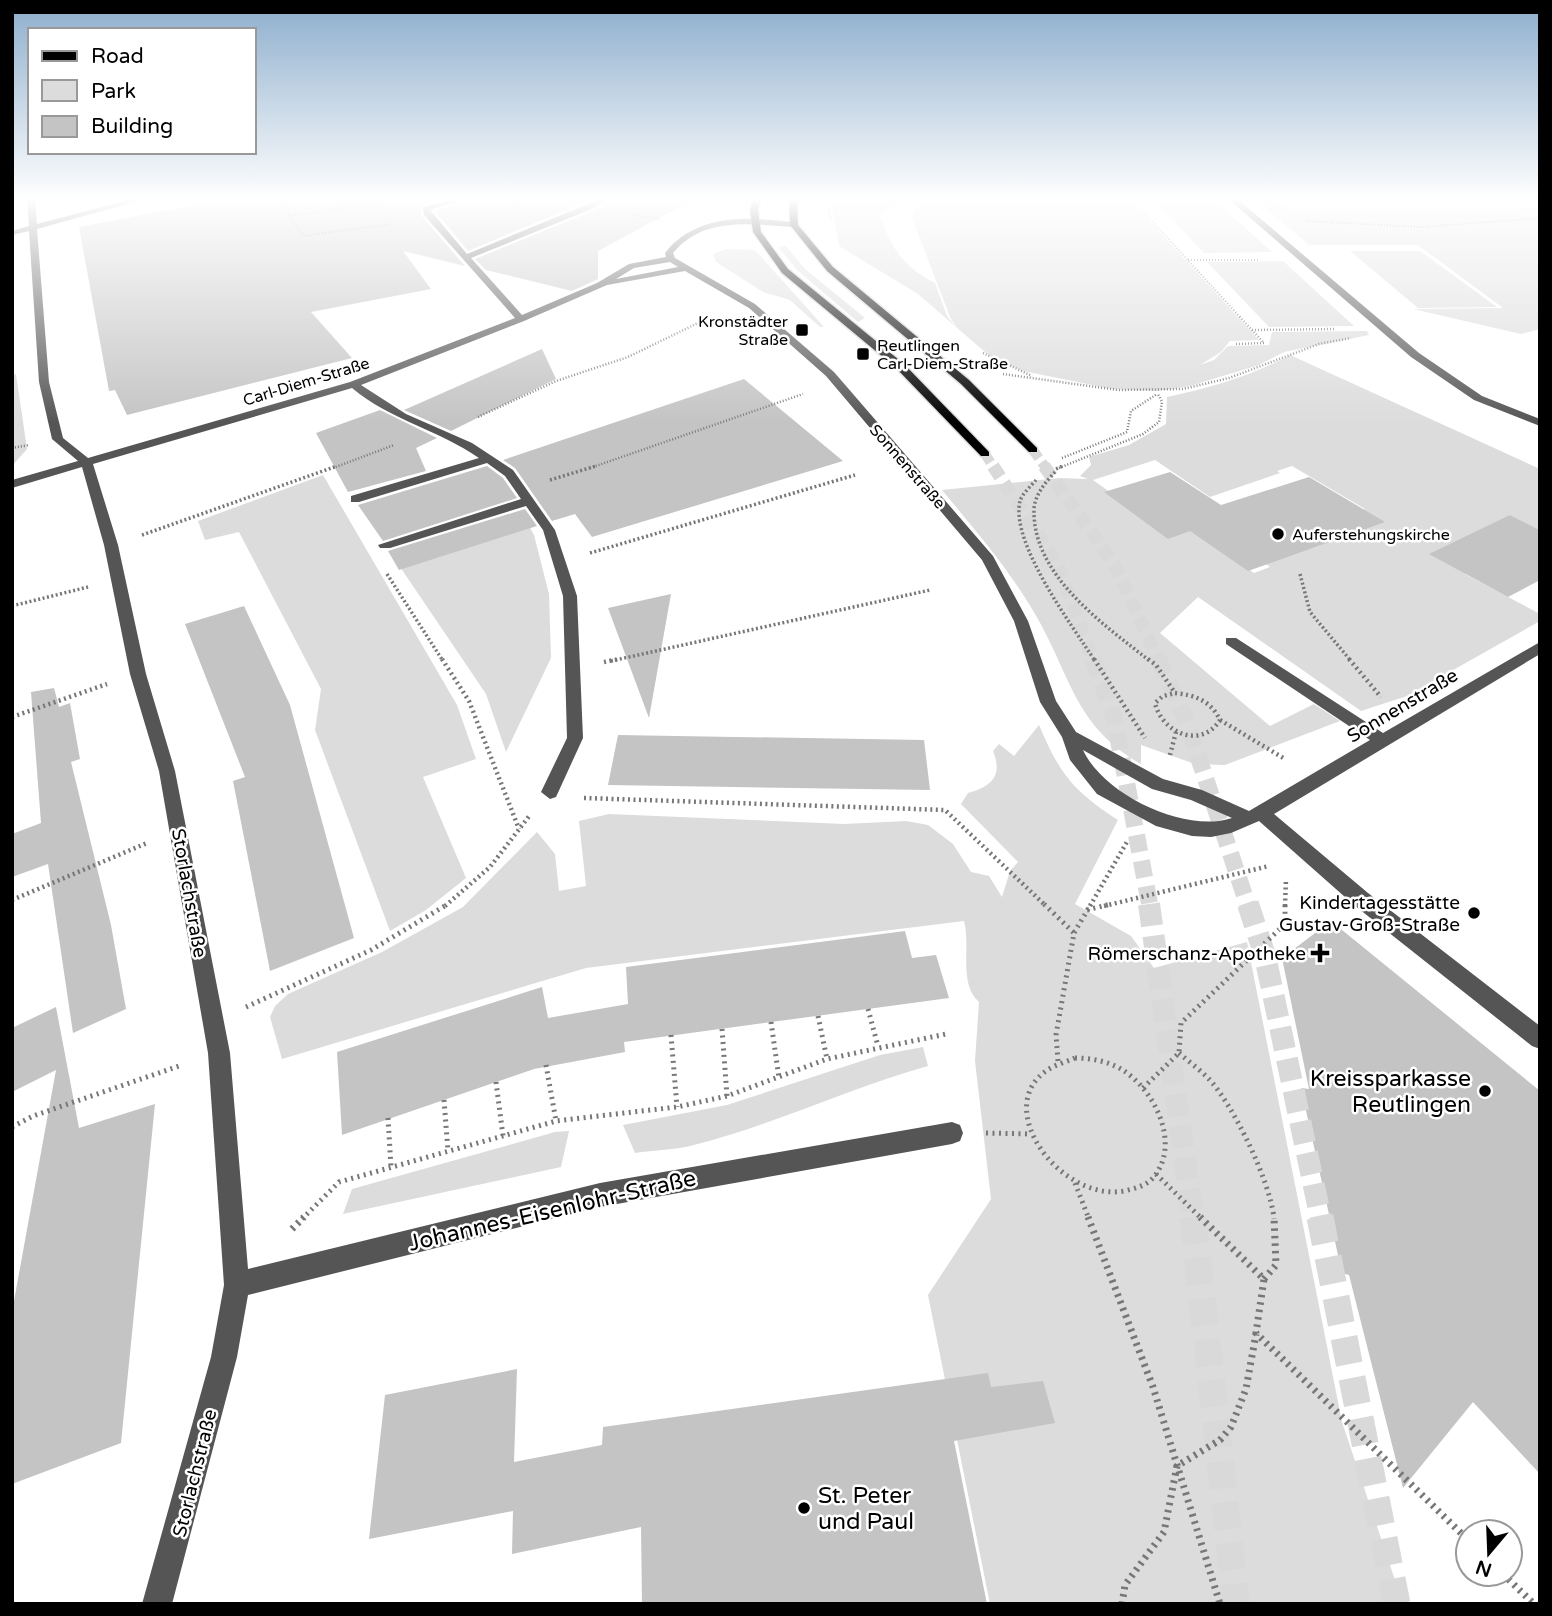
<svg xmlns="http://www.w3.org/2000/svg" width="1552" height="1616" font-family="'Varela Round',sans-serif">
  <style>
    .green { fill: #dcdcdc; fill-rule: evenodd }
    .building { fill: #c4c4c4 }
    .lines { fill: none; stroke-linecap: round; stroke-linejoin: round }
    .major-tunnel-far4 { stroke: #d9d9d9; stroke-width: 10; stroke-dasharray: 10 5; stroke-linecap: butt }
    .major-tunnel-far3 { stroke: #d9d9d9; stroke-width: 13; stroke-dasharray: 13 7; stroke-linecap: butt }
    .major-tunnel-far2 { stroke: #d9d9d9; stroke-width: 17; stroke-dasharray: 17 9; stroke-linecap: butt }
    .major-tunnel-far1 { stroke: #d9d9d9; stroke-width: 22; stroke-dasharray: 22 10; stroke-linecap: butt }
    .major-tunnel { stroke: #d9d9d9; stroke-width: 27; stroke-dasharray: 27 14; stroke-linecap: butt }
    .major-casing { stroke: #dbdbdb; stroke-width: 3 }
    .path-far5 { stroke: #777; stroke-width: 2; stroke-dasharray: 1 2; stroke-linecap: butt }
    .path-far4 { stroke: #777; stroke-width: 2.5; stroke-dasharray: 1 2; stroke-linecap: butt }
    .path-far3 { stroke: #777; stroke-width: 3.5; stroke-dasharray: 2 2.5; stroke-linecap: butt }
    .path-far2 { stroke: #777; stroke-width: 4.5; stroke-dasharray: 2 3.5; stroke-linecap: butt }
    .path-far1 { stroke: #777; stroke-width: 5; stroke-dasharray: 2 4.5; stroke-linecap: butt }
    .path { stroke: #777; stroke-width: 7; stroke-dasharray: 2.5 5; stroke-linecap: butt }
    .minor { fill: #555; fill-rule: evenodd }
    .major { fill: #000; fill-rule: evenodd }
    .poi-dot { fill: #000; stroke: #fff; stroke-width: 2.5 }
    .labels { text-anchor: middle; stroke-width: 5; stroke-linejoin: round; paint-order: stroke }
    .far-poi-label { font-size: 16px; fill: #000; stroke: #fff; text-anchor: start }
    .far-street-label { font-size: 16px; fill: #000; stroke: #fff }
    .street-label { font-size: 19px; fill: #000; stroke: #fff }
    .poi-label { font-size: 19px; fill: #000; stroke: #fff; text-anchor: end }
    .near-poi-label { font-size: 23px; fill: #000; stroke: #fff; text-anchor: end }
    .near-street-label { font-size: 23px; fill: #000; stroke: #fff }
  </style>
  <rect width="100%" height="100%" fill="#fff"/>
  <g class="green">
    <path d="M836 197H908L880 216C893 250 902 266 935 283L947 316 957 328 950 317 912 218 914 209 930 197H1097L1106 200 1105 197H1128L1259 340 1230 341 1221 352 1200 365 1214 360 1228 346 1269 345 1272 332 1367 331 1369 335 1284 352 1259 365 1190 386 1157 391 1112 389 1023 371 992 358 918 294 839 246 832 208Z"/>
    <path d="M1252 197H1273L1288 209 1540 208V329L1521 334 1413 309 1503 308 1418 245H1309Z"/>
    <path d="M1158 204H1219L1272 252 1204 253Z"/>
    <path d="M786 246 805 269 865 318 858 322 797 270 778 247Z"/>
    <path d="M726 249 755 250 824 327H820L790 300 763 292 716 262 713 254Z"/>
    <path d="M1350 251H1420L1497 307 1418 308Z"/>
    <path d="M1283 261 1354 326 1269 327 1207 262Z"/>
    <path d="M1290 355 1540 469V530L1510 515 1525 543 1465 574 1540 614V621L1407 696 1361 711 1198 597 1160 633 1270 726 1314 704 1340 721 1225 765 1195 764 1141 745V764C1074 726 1071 675 1035 614 1009 569 975 530 942 490L1059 478 1088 479 1080 476 1091 465 1089 457 1129 445 1166 424 1167 397C1210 388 1251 376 1290 355ZM1155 460 1210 497 1280 473 1277 471 1292 466 1365 509 1248 551 1270 567 1254 573 1221 549 1181 514 1153 523 1093 480Z"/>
    <path d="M16 374 27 449 12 466V375Z"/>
    <path d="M323 475 457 705 476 759 423 777 466 878 426 910 390 931 315 730 321 689 239 532 205 540 198 521Z"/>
    <path d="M525 518 534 535 549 594 551 658 506 752 486 694 394 558Z"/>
    <path d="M1039 725C1060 774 1072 790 1118 820L1075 904 1131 936 1154 968 1247 942 1342 1422 1403 1604H990L928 1295 991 1199 975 1061 979 1002C958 984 971 946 964 921L586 968 282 1059 270 1017 275 1006 288 994 382 952 463 907 537 832 555 854 559 891 586 886 579 821 609 814 844 824 906 821 928 825 953 844 971 872 989 876 1002 897 1010 871 1018 862 961 804 968 793C992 786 1003 776 993 751L999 744 1014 756Z"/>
    <path d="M923 1047 928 1066C849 1088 774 1125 694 1145 675 1150 654 1150 635 1153L623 1125 727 1105 880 1055Z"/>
    <path d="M569 1131 561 1167 343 1214 352 1189 555 1132Z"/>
  </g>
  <g class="building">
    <path d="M236 197H450L422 204 421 215 465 266 403 251 431 289 311 312 352 358 127 415 115 390 109 391 79 227Z"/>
    <path d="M476 197H593L594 198 468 251 435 211Z"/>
    <path d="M607 197H698L598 251V279L572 291 486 270 475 259 595 210 607 203Z"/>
    <path d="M542 349 556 379 451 431 404 410Z"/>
    <path d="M744 379 843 461 592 537 575 514 552 521 515 468 503 460Z"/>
    <path d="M380 410 437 438 416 448 426 471 348 492 316 433Z"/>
    <path d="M487 466 503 478 517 498 383 541 358 505Z"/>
    <path d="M1170 472 1221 505 1309 477 1385 522 1248 571 1190 531 1168 539 1104 492Z"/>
    <path d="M525 509 537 526 399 570 388 551Z"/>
    <path d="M1510 515 1540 530V580L1508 597 1429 554Z"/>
    <path d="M671 594 649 718 608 608Z"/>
    <path d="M244 606 290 705 354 938 270 971 233 781 245 777 185 624Z"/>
    <path d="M54 688 59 707 70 703 80 759 71 762 111 925 126 1009 73 1033 48 864 12 877V834L41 823 31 692Z"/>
    <path d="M618 735 924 740 930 790 608 785Z"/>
    <path d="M1331 921 1540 1091V1474L1473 1402 1403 1488 1349 1275 1342 1273 1301 1088 1309 1089 1282 958Z"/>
    <path d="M905 931 912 958 936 955 949 998 624 1042 625 1052 534 1069 342 1135 337 1052 542 987 548 1018 628 1004 626 967Z"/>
    <path d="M56 1007 79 1128 155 1104 121 1443 12 1484V1312L56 1070 12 1092V1028Z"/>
    <path d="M517 1369 514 1462 602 1445 603 1427 988 1373 991 1387 1043 1381 1055 1423 954 1441 987 1604H642L641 1527 512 1554 513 1511 369 1539 385 1395Z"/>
  </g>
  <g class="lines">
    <g class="major-tunnel-far4">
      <path d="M1033 450 1046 468"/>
      <path d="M985 454 994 468"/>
    </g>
    <g class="major-tunnel-far3">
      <path d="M993 466 1058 565 1093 661"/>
      <path d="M1044 466 1114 564 1159 661"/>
    </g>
    <g class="major-tunnel-far2">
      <path d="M1093 659 1114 717 1150 906"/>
      <path d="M1158 659 1186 720 1248 906"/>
    </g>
    <g class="major-tunnel-far1">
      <path d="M1149 904 1193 1219"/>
      <path d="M1248 904 1265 956 1321 1219"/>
    </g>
    <g class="major-tunnel">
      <path d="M1193 1217 1236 1604"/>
      <path d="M1320 1217 1397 1604"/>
    </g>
    <defs>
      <g id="major">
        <path d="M754 197H762L758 210 761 232 788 269 904 364 989 452V456H981L896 368 782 273 753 232 750 210Z"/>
        <path d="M789 197H797L798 225 833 267 969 380 1037 448V452H1029L961 384 827 271 790 225Z"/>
      </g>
    </defs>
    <use href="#major" class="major-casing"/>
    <g class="path-far5">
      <path d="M277 197 303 236 391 224"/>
      <path d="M501 197 520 204"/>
      <path d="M832 197 828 208 832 222"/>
      <path d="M1130 197 1240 317"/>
      <path d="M629 214 662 220"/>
      <path d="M289 216 381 203"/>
      <path d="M1306 221 1423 227 1540 218"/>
      <path d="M1188 260H1258"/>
    </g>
    <g class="path-far4">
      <path d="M1252 330 1336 329"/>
      <path d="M1236 344 1264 343 1238 315"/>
      <path d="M983 353 1032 376"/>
      <path d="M1003 374 1118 390 1183 389 1229 378 1319 344 1351 338"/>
      <path d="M478 417 556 381 628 357 702 321"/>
      <path d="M12 448 29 445"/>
      <path d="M1062 458 1127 432 1131 411 1157 394"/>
      <path d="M333 468 394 445"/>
      <path d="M590 468 803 394"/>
      <path d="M1059 468 1143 434 1159 422 1162 402 1158 394"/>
    </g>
    <g class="path-far3">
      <path d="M1056 469 1063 466"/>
      <path d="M1055 472C1046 482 1035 494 1034 509 1032 575 1103 624 1150 661"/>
      <path d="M550 480 596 466"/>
      <path d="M1036 480C1031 486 1022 494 1020 501 1010 543 1072 625 1095 661"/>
      <path d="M142 535 337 466"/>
      <path d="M590 553 855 475"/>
      <path d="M387 574 443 661"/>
      <path d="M1300 574 1310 612 1351 661"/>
      <path d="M12 606 88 587"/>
      <path d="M611 661 930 590"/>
    </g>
    <g class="path-far2">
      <path d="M442 659 469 701 519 829"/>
      <path d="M1094 659 1145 738"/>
      <path d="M1148 659 1156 665 1175 693"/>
      <path d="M1349 659 1381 697"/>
      <path d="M604 662 619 659"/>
      <path d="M1175 693C1195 695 1211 701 1220 720 1201 750 1162 733 1155 703L1163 696Z"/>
      <path d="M12 717 107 684"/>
      <path d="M1220 720 1285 759"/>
      <path d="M1170 755 1176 732"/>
      <path d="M584 798 945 810 1046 906"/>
      <path d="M12 900 147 843"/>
      <path d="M445 906 490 867 530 815"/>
      <path d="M1090 906 1128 840"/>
      <path d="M1104 906 1269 866"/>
      <path d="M1285 906 1286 879"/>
    </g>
    <g class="path-far1">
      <path d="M1044 904 1074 933"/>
      <path d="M1087 910 1111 904"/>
      <path d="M246 1007 371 950 448 904"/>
      <path d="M868 1009 878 1046"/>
      <path d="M818 1016 827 1059"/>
      <path d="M771 1022 779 1078"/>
      <path d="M722 1029 727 1096"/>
      <path d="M671 1035 677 1107"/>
      <path d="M1179 1053C1188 1061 1199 1069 1208 1078 1233 1104 1271 1183 1274 1219"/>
      <path d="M1075 1058C1091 1058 1107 1061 1121 1069 1153 1088 1180 1140 1156 1174 1149 1185 1137 1188 1124 1191 1061 1202 992 1109 1046 1071 1054 1065 1066 1062 1075 1058Z"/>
      <path d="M1058 1061 1056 1035 1074 933 1091 904"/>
      <path d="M546 1065 556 1121"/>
      <path d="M496 1082 503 1136"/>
      <path d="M1143 1088 1179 1053 1181 1023 1285 924V904"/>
      <path d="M444 1100 448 1151"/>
      <path d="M388 1118 391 1167"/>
      <path d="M12 1127 33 1116 182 1065"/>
      <path d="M986 1133 1031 1134"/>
      <path d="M1156 1174 1202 1219"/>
      <path d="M1075 1183 1089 1219"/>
      <path d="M302 1219 339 1182 556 1121 677 1107 727 1096 827 1059 946 1034"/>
    </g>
    <g class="path">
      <path d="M1088 1217 1153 1387 1220 1604"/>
      <path d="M1200 1217 1264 1279 1256 1333 1468 1540"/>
      <path d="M292 1229 304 1217"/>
      <path d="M1264 1279 1276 1265 1274 1217"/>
      <path d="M1503 1574 1534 1604"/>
      <path d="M1122 1604 1125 1585 1164 1532 1177 1466 1220 1440 1231 1427 1246 1389 1256 1334"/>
    </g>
    <g class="minor">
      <path d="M27 197H35L37 224 140 197H153L37 229 49 382 63 438 88 458 350 382 515 318 424 215 423 207 461 197H474L430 210 467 254 588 204 598 199 596 197H604L605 202 594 208 471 258 522 315 597 283 629 264 666 257 665 253C696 213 751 216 797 223L794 227C751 224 703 216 673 253L675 258 755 304 834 372 993 556 1028 621 1056 701 1076 732 1163 779 1202 790 1249 811 1370 740 1226 644V638H1236L1383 733 1540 642V654L1274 814 1368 893 1540 1026V1049L1532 1046 1354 905 1259 821 1231 833 1211 837 1192 836 1156 826 1097 794 1070 760 1062 737 1040 702 1014 621 982 560 826 376 749 308 685 271 607 285 524 321 361 385 406 414 472 443 513 470 555 530 577 596 583 738 556 797 550 799 541 792 567 738 563 596 543 530 526 506 390 548H380L378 545 521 499 505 476 487 463 359 502H351V496L479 458C439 430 390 420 352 388L93 464 118 545 146 674 175 771 230 1053 248 1269 600 1183 952 1122 960 1125 963 1133 960 1141 952 1144 600 1207 248 1295 237 1357 172 1604H142L211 1357 224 1285 208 1053 159 771 130 674 104 545 82 467 12 488V480L78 461 52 439 39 382 29 231 12 235V231L29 226ZM670 262 678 267 616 279 634 268ZM1083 750 1152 789 1191 800 1232 818C1185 834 1103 794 1083 750Z"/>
      <path d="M1226 197H1235L1419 353 1482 396 1540 419V426L1474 400 1411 357Z"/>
    </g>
    <use href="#major" class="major"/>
  </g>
  <linearGradient id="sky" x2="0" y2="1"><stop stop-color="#8cadcc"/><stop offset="0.47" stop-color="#fff"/><stop offset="1" stop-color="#fff" stop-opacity="0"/></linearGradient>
  <rect width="1552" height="423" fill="url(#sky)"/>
  <g class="poi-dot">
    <rect x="795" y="323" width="14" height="14" rx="3.5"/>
    <rect x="856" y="347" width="14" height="14" rx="3.5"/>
    <circle cx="1278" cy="534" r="7"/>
    <circle cx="1474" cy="913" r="7"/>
    <path d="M1316.5 942.5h7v7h7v7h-7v7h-7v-7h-7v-7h7z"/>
    <circle cx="1485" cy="1091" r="7"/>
    <circle cx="804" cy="1508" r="7"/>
  </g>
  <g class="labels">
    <g class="far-poi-label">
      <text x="788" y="327" text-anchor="end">Kronstädter<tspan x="788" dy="18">Straße</tspan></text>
      <text x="877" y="351">Reutlingen<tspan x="877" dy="18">Carl-Diem-Straße</tspan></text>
      <text x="1292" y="540">Auferstehungskirche</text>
    </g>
    <g class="far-street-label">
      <text transform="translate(306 381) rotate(-17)" y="6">Carl-Diem-Straße</text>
      <text transform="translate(908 466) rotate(49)" y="6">Sonnenstraße</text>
    </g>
    <g class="street-label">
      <text transform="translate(1402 705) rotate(-31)" y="7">Sonnenstraße</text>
      <text transform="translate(190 893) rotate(80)" y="7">Storlachstraße</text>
      <text transform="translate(194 1473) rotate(-76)" y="7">Storlachstraße</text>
    </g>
    <g class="poi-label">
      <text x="1460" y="909">Kindertagesstätte<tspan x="1460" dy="22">Gustav-Groß-Straße</tspan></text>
      <text x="1306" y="960">Römerschanz-Apotheke</text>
    </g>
    <g class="near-poi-label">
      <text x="1471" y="1086">Kreissparkasse<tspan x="1471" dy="26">Reutlingen</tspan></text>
      <text x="818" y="1503" text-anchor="start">St. Peter<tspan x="818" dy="26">und Paul</tspan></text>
    </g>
    <g class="near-street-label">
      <text transform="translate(552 1210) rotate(-13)" y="8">Johannes-Eisenlohr-Straße</text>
    </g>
  </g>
  <rect width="1552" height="1616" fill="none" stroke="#000000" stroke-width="28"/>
  <rect x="28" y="28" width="228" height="126" fill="#ffffff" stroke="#999999" stroke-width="2"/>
  <rect x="42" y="51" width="35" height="10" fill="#000000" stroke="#999999" stroke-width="2"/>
  <text x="91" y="63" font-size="21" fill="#000000">Road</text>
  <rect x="42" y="80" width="35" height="21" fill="#dcdcdc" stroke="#999999" stroke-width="2"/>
  <text x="91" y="98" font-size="21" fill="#000000">Park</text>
  <rect x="42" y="116" width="35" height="21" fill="#c4c4c4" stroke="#999999" stroke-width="2"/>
  <text x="91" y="133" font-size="21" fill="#000000">Building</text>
  <g transform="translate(1489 1553) rotate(199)"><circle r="33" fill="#ffffff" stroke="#999999" stroke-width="2"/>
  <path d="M0-5L12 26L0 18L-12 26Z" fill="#000000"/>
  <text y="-10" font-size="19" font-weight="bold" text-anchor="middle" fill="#000000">N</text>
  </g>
</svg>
